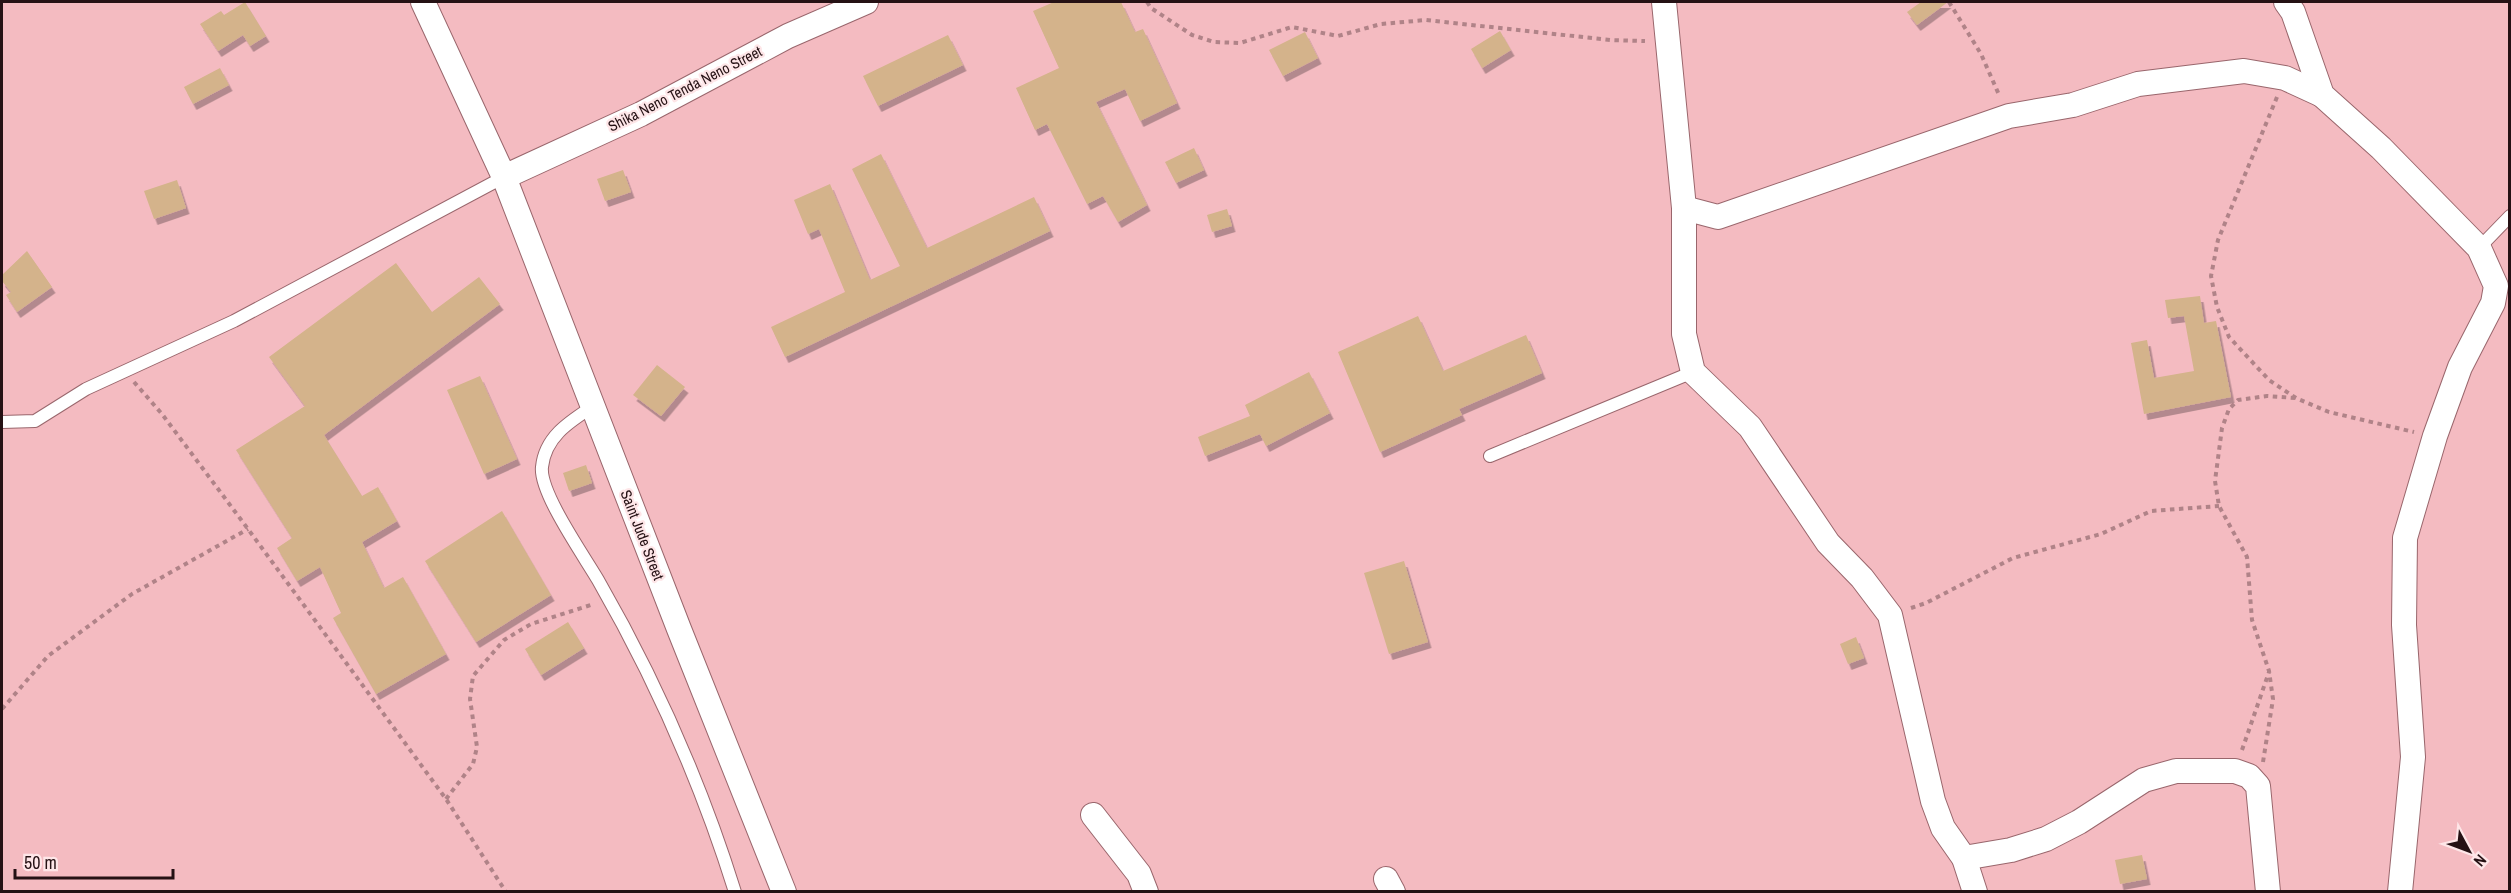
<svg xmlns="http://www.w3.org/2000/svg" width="2511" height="893" font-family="'Archivo Narrow',sans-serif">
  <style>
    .building { fill: #d4b38b; filter: url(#shadow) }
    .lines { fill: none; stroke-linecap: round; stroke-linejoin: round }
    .service-casing { stroke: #99666c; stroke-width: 14 }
    .minor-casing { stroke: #99666c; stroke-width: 26 }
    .path { stroke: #b08388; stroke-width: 4; stroke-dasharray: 4.5 4.5; stroke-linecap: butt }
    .service { stroke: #fff; stroke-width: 12 }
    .minor { stroke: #fff; stroke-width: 24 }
    .labels { text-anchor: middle; stroke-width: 4.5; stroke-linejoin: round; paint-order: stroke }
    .street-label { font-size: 15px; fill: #251114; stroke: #fee6e8 }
  </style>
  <defs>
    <filter id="shadow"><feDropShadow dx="3.5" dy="6" stdDeviation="0" flood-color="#0004"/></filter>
  </defs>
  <rect width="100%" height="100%" fill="#f4bbc1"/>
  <g class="building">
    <path d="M245 2 266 36 250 46 243 35 218 51 200 24 221 11 224 15Z"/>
    <path d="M1054 2H1121L1135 32 1143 29 1177 103 1140 121 1125 89 1096 102 1147 205 1118 222 1103 196 1087 204 1047 124 1035 130 1016 88 1059 68 1033 11Z"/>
    <path d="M1921 2H1948L1917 25 1907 12Z"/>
    <path d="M1500 31 1511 50 1482 68 1471 49Z"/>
    <path d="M1305 32 1318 58 1283 76 1269 50Z"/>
    <path d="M948 35 963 65 878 106 863 76Z"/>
    <path d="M220 68 229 85 193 104 184 87Z"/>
    <path d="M1194 148 1204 170 1176 183 1165 162Z"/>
    <path d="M881 154 927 248 1034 197 1050 231 785 357 771 327 845 292 819 229 808 234 794 200 830 184 870 280 900 266 852 169Z"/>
    <path d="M623 170 631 192 605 201 597 179Z"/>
    <path d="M177 180 186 208 154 219 144 191Z"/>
    <path d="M1227 209 1232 226 1212 232 1207 215Z"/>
    <path d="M27 251 52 287 17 312 6 295 11 292 2 281V275Z"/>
    <path d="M396 263 432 312 479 277 500 304 324 435 362 496 378 487 397 521 362 542 384 588 403 577 446 654 376 694 333 618 341 613 320 567 297 581 277 548 292 538 236 450 305 406 269 357Z"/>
    <path d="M2200 296 2204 323 2216 321 2231 397 2144 414 2131 343 2147 340 2154 378 2194 371 2184 316 2168 318 2165 300Z"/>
    <path d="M1418 316 1443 371 1526 335 1542 373 1459 409 1462 415 1380 452 1338 352Z"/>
    <path d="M657 365 685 387 661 416 633 395Z"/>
    <path d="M1309 372 1330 413 1266 446 1260 434 1205 456 1198 437 1250 416 1245 405Z"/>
    <path d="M480 376 517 459 484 474 447 390Z"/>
    <path d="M586 465 592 483 569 491 563 473Z"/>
    <path d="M502 511 551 595 476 642 425 561Z"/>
    <path d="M1404 561 1428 642 1389 654 1364 573Z"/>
    <path d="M568 622 584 648 541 675 525 649Z"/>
    <path d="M1856 637 1864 658 1848 664 1840 644Z"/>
    <path d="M2142 855 2147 879 2120 884 2115 860Z"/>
  </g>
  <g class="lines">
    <defs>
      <g id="service">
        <path d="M2479 248 2510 216"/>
        <path d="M592 407C569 422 545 437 542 467 539 492 584 556 598 580 655 679 701 783 735 892"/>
        <path d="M2 422 35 421 86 389 234 321 504 177"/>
        <path d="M1490 456 1693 372"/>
      </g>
      <g id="minor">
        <path d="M423 2 504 177 679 629 784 892"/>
        <path d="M1664 2 1684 208V334L1693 372 1750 427 1828 543 1862 578 1890 615 1933 801 1943 828 1964 858 1975 892"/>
        <path d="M2286 2 2293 12 2322 95 2381 148 2479 248 2496 286 2493 303 2460 367 2435 436 2405 538 2404 625 2413 757 2400 892"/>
        <path d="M504 177 641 114 788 36 866 2"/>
        <path d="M1684 208 1718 217 2009 116 2073 105 2138 84 2244 71 2285 78 2322 95"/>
        <path d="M1093 815 1139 874 1146 892"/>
        <path d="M1964 858 2011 850 2046 839 2079 822 2144 780 2176 771H2235L2249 776 2258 786 2268 892"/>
        <path d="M1386 879 1393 892"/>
      </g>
    </defs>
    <use href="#service" class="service-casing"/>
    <use href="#minor" class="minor-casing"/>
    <g class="path">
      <path d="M1147 2 1151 8 1192 35 1214 42 1240 43 1292 27 1338 36 1381 24 1426 20 1610 40 1645 41"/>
      <path d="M1949 2 1981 54 2000 97"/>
      <path d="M2277 97 2218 240 2211 276 2217 307 2229 337 2269 380 2296 398 2329 412 2414 432"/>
      <path d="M134 382 162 414 248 529 446 799 506 892"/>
      <path d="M1911 608 1926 603 2013 558 2101 534 2151 511 2219 506"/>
      <path d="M2 709 48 656 132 594 248 529"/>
      <path d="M2242 750 2269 672"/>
      <path d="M2263 762 2273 699 2269 671 2252 620 2247 557 2219 506 2215 481 2222 428 2229 409 2238 400 2267 396 2295 398"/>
      <path d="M446 799 473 764 477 747 470 699 473 676 504 640 531 624 594 604"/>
    </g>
    <use href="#service" class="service"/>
    <use href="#minor" class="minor"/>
  </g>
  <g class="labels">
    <g class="street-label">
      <text transform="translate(685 89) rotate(-27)" y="5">Shika Neno Tenda Neno Street</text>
      <text transform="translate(642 535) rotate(69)" y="5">Saint Jude Street</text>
    </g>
  </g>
  <rect width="2511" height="893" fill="none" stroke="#251114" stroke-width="6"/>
  <g transform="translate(2469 851) rotate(131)" stroke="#fee6e8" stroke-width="4.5" paint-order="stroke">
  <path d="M0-4.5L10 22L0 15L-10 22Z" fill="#251114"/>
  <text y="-9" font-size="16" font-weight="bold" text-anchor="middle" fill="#251114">N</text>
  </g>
  <path d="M15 869v9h158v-9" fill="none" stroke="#251114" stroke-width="3"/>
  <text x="24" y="869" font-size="18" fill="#251114" stroke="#fee6e8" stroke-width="4.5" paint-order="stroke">50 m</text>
</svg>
